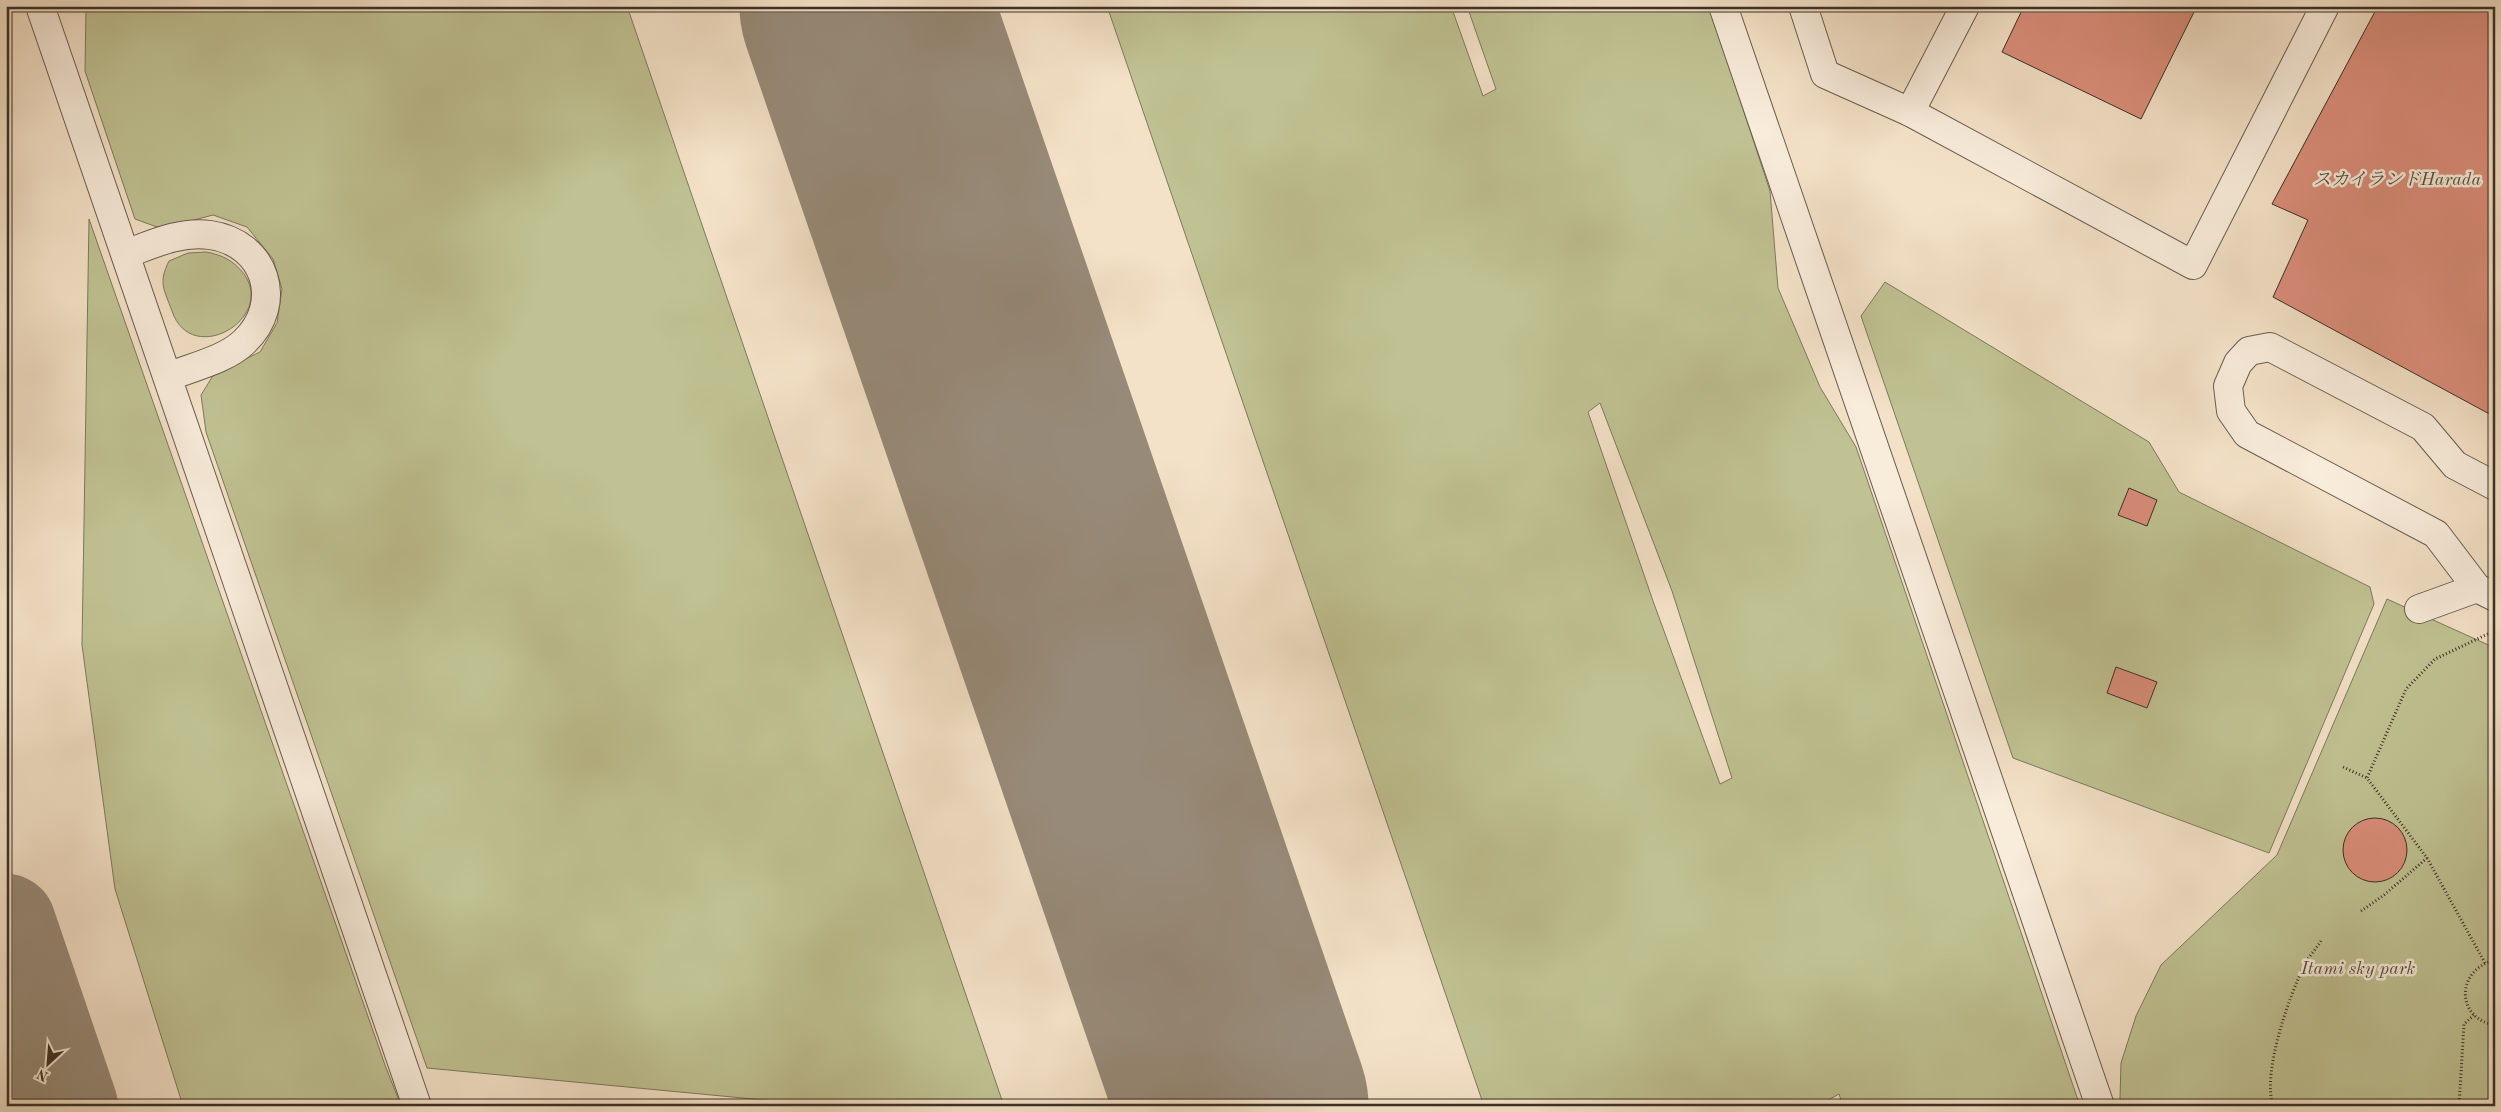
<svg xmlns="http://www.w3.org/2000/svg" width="2501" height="1112" font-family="'Old Standard TT','Noto Serif JP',serif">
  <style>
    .green { fill: #c0c293; stroke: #7d7a5d; fill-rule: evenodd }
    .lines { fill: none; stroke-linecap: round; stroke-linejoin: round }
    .taxiway { stroke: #978a78; stroke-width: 100 }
    .runway { stroke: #978a78; stroke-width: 251 }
    .building { fill: #da8e7b; stroke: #3a3127 }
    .minor-casing { stroke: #685d4f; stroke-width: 30 }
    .path { stroke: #3a3127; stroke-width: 3; stroke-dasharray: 1 2.5; stroke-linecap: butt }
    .minor { stroke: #f8ecdb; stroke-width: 28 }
    .labels { text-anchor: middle; stroke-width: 5; stroke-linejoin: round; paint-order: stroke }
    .park-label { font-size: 18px; font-style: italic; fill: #554e3d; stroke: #f8ecdb }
  </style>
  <rect width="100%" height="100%" fill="#f4e2c8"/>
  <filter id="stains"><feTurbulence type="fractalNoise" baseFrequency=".004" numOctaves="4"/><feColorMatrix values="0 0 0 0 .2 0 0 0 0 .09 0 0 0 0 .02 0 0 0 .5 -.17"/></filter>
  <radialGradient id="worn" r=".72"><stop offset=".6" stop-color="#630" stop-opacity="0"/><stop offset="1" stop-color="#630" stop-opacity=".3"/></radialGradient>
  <g class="green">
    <path d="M86 6H627L1004 1106H808L806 1104 427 1068 206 432 201 395 214 374 260 352 277 323 282 289 273 259 247 227 213 215 175 225 157 227 135 219 85 71Z"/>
    <path d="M1107 6H1451L1483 96 1496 89 1467 6H1709L1770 191 1778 288 1820 387 1856 447 2080 1106H1843L1839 1094 1828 1100 1829 1106H1484ZM1600 403 1672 591 1732 778 1720 784 1653 601 1588 412Z"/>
    <path d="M89 219 385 1065 401 1106H183L115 889 82 645Z"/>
    <path d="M206 252C222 255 233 260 244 274 276 319 191 368 172 311 164 289 158 283 169 261L188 253Z"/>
    <path d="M1885 282 2149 442 2179 492 2370 587 2374 604 2269 853 2013 758 1861 316Z"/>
    <path d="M2387 599 2495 648V1106H2122L2120 1098 2121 1063 2136 1016 2161 965 2277 855Z"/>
  </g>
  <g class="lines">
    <path class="taxiway" d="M6 924 68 1106"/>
    <path class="runway" d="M865 6 1243 1106"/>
  </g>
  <g class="building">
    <path d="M2024 6H2197L2141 119 2002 52Z"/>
    <path d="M2378 6H2495V417L2273 297 2308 220 2272 204Z"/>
    <path d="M2129 488 2157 500 2147 526 2118 515Z"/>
    <path d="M2116 667 2157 682 2147 708 2107 693Z"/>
    <circle cx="2375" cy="850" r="32"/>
  </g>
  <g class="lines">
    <defs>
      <g id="minor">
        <path d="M40 6 417 1106"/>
        <path d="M1723 6 2100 1106"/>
        <path d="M1803 6 1825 74 1910 112 2193 265 2325 6"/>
        <path d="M1910 112 1965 6"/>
        <path d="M126 254C153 244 180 231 210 235 266 243 285 303 244 342 225 360 192 367 168 377"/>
        <path d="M2495 486 2455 465 2423 427 2270 347 2249 351 2238 363 2228 386 2231 411 2247 434 2436 534 2477 588 2495 597"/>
        <path d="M2419 609 2477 588"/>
      </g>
    </defs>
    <use href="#minor" class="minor-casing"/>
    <g class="path">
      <path d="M2343 767 2367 778"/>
      <path d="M2361 911 2384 895 2427 858"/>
      <path d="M2495 960C2455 970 2456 1019 2495 1025"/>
      <path d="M2485 963 2427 858 2367 778 2406 689 2435 659 2490 633 2495 635"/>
      <path d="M2273 1106C2262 1072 2289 996 2305 964 2309 956 2316 949 2321 941"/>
      <path d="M2459 1106 2464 1024 2474 1015"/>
    </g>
    <use href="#minor" class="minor"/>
  </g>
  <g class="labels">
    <g class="park-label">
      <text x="2397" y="185">スカイランドHarada</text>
      <text x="2358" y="974">Itami sky park</text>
    </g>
  </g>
  <rect width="2501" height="1112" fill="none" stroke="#f4e2c8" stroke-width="25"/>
  <rect x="8" y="8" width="2486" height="1097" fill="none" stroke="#3a3127" stroke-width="2.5"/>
  <rect x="12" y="12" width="2476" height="1087" fill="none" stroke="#3a3127"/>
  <g transform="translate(48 1064) rotate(206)" stroke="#f8ecdb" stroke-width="4" paint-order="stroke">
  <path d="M0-4L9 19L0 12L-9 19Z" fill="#3a3127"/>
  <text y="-8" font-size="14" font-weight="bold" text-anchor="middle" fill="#3a3127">N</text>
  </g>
  <rect width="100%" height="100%" filter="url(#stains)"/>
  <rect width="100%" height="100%" fill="url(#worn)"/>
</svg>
